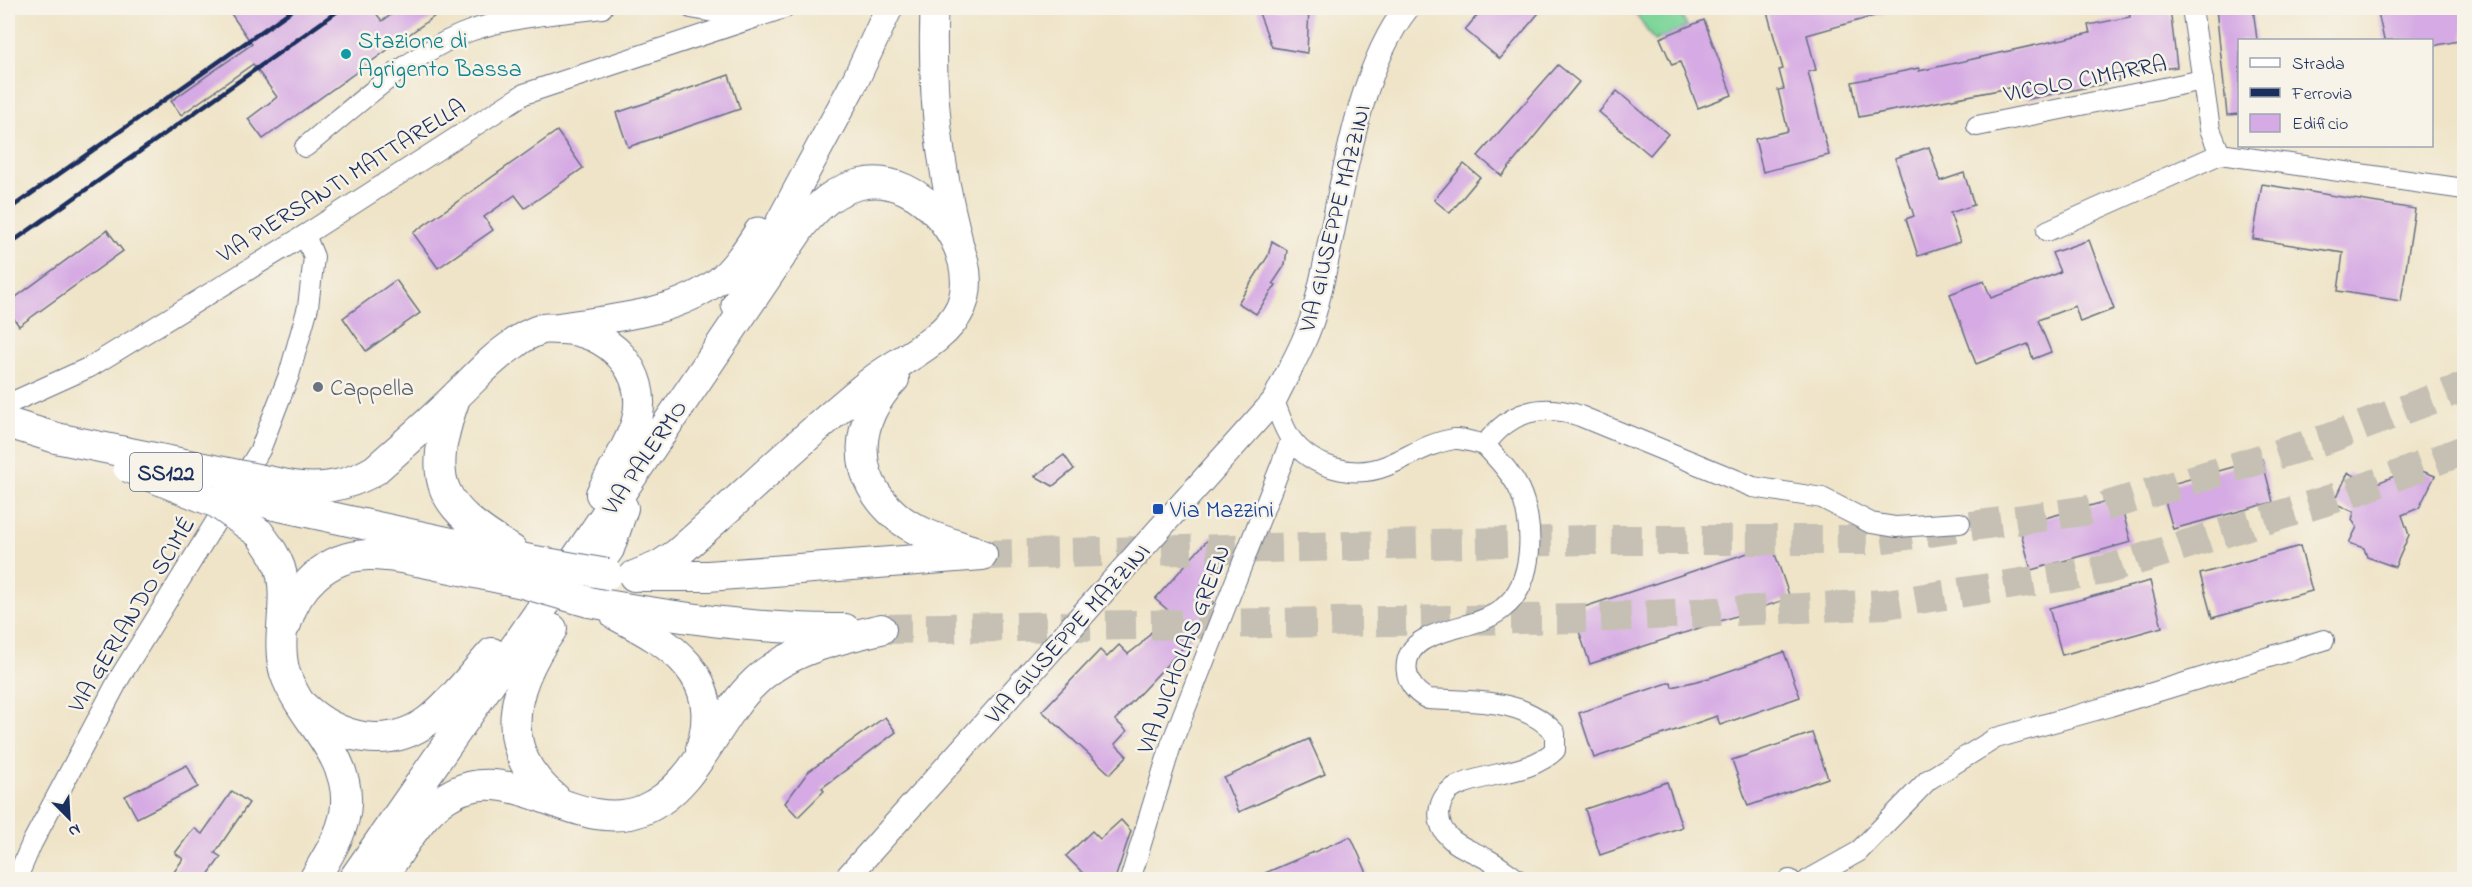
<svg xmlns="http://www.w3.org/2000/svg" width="2472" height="887" font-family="'Indie Flower',sans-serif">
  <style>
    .green { fill: #7ed59a; stroke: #4c827c; stroke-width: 1.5 }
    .building { fill: #d6aae4 }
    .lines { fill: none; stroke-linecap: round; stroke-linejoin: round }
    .primary-tunnel { stroke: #c5c0b3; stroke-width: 30; stroke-dasharray: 30 15; stroke-linecap: butt }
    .minor-casing { stroke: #656e83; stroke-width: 22 }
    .tertiary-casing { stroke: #656e83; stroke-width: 26 }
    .secondary-casing { stroke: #656e83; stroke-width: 29 }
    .primary-casing { stroke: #656e83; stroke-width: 32 }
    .minor { stroke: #fff; stroke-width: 20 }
    .tertiary { stroke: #fff; stroke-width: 24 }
    .secondary { stroke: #fff; stroke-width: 27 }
    .primary { stroke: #fff; stroke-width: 30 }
    .rail { stroke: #1b2f5e; stroke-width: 4.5 }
    .primary-bridge-casing { stroke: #656e83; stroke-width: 32; stroke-linecap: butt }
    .primary-bridge { stroke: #fff; stroke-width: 30 }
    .culture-dot { fill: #0f9aa8; stroke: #f7f3e8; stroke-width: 2 }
    .worship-dot { fill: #6b7280; stroke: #f7f3e8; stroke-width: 2 }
    .transit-dot { fill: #1a4fb4; stroke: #f7f3e8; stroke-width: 2 }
    .labels { text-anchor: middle; stroke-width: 5; stroke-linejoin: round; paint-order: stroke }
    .shield { fill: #f7f3e8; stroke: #5d6a87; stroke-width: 1.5 }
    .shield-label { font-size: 22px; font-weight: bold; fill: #1b2f5e }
    .culture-label { font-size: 24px; fill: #0d838f; stroke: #f7f3e8; text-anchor: start }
    .street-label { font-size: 24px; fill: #1b2f5e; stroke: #f7f3e8 }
    .worship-label { font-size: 24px; fill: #5b616d; stroke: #f7f3e8; text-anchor: start }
    .transit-label { font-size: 24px; fill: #164399; stroke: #f7f3e8; text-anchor: start }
  </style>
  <rect width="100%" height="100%" fill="#f7f3e8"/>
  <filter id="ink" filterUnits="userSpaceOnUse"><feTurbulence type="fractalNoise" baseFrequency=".0167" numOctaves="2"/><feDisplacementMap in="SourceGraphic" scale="12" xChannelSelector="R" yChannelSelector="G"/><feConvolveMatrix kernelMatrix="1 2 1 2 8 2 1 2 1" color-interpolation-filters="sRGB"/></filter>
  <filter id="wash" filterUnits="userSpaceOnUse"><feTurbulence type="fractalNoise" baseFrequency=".008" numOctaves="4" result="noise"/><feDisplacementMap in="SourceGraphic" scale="24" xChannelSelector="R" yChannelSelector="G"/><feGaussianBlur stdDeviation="1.35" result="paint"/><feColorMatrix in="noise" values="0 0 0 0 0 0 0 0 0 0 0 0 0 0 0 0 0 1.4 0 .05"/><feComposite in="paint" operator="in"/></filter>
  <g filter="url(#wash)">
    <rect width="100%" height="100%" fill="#efe4c8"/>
    <path class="green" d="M1632 8H1678L1687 27 1654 41Z"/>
    <g id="blocks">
      <g class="building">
        <path d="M227 8H372L382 21 401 8H446L263 139 248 119 277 97 253 64 181 115 171 101 252 44Z"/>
        <path d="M1257 8H1309L1307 53 1272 47Z"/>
        <path d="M1483 8H1543L1500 59 1465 30Z"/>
        <path d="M1766 8H1885V13L1807 35 1816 70 1808 72 1829 155 1763 172 1755 139 1788 131 1778 90 1784 89 1779 70 1783 69Z"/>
        <path d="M2151 8H2170L2177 67 2118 74 2119 81 2028 99 2025 85 1859 117 1852 82 1919 68V71L2090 33 2088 25 2130 17 2129 10Z"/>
        <path d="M2216 8H2253L2257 40H2240V114L2227 115Z"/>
        <path d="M2377 8H2464V40L2432 46V40H2384Z"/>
        <path d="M1704 20 1732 95 1698 108 1680 62 1672 65 1660 38Z"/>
        <path d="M1558 65 1579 82 1502 176 1478 156Z"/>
        <path d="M729 75 740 109 628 147 616 113Z"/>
        <path d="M1617 91 1668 134 1650 155 1599 112Z"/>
        <path d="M557 131 583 168 525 208 515 195 484 217 493 230 438 268 413 233Z"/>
        <path d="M1929 147 1940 181 1964 173 1974 205 1950 213 1960 242 1918 256 1906 219 1914 216 1895 158Z"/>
        <path d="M1464 164 1480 177 1450 213 1434 200Z"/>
        <path d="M2262 184 2415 209 2401 301 2338 291 2343 253 2253 239Z"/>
        <path d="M107 230 123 251 19 326 8 310V303Z"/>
        <path d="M2089 240 2114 309 2080 322 2075 306 2038 320 2051 352 2033 359 2028 344 1976 364 1950 294 1984 281 1991 298 2043 279 2060 272 2052 253Z"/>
        <path d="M1272 241 1287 250 1285 265 1273 283 1276 285 1256 314 1238 303 1268 256Z"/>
        <path d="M396 280 420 313 366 351 343 318Z"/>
        <path d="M1064 455 1074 469 1053 486 1035 476Z"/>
        <path d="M2262 459 2273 502 2173 529 2161 487Z"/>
        <path d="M2414 468 2435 476 2419 508 2402 515 2409 535 2395 567 2367 557 2364 548 2349 543 2357 527 2352 520 2354 512 2334 503 2348 473 2375 484Z"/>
        <path d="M2119 498 2131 542 2031 570 2019 525Z"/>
        <path d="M1211 536 1226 550V557L1200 587 1214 602 1188 632 1193 637 1115 720 1127 731 1115 744 1127 756 1110 774 1042 711 1100 650 1107 657 1119 645 1128 654 1141 644 1169 611 1155 599Z"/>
        <path d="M1772 545 1790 598 1590 664 1572 611Z"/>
        <path d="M2300 546 2312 591 2212 618 2200 574Z"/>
        <path d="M2150 581 2162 627 2062 655 2049 608Z"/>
        <path d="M1784 652 1800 697 1720 725 1717 716 1594 758 1579 713 1671 682 1672 687 1709 678Z"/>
        <path d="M885 717 896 732 822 788 824 791 798 817 785 803 808 772Z"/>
        <path d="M1812 733 1828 778 1748 806 1732 760Z"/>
        <path d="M1309 739 1325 774 1239 812 1224 778Z"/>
        <path d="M187 765 198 787 137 818 125 796Z"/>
        <path d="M1667 782 1682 827 1600 855 1585 809Z"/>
        <path d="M232 791 249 803 215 853 221 857 205 879H185L174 872 183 859 175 853 194 828 202 834Z"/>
        <path d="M1121 820 1131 831 1115 879H1089L1066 856 1092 831 1100 839Z"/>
        <path d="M1349 837 1352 839 1367 873 1353 879H1251Z"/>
      </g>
    </g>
  </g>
  <g filter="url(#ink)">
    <use href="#blocks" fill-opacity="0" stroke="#656e83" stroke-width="1.5"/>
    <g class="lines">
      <g class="primary-tunnel">
        <path d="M982 555 1592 540H1870L2097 509 2330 438 2464 387"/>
        <path d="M881 629 1586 618 1886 604 2105 570 2351 493 2464 450"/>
      </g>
      <defs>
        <g id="minor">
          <path d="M691 8 747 18"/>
          <path d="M2192 8 2210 129 2220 154 2464 189"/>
          <path d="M1977 126 2203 80"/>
          <path d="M305 147C354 108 411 52 470 31 512 16 558 14 602 8"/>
          <path d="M2047 231 2220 154"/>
          <path d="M1274 401C1279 413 1283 428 1291 439 1311 467 1353 479 1386 466 1409 457 1428 443 1454 439 1463 438 1476 443 1485 445"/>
          <path d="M8 404 90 367 305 235 524 94 784 8"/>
          <path d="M1485 445C1497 459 1511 472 1519 489 1535 523 1535 584 1502 609 1481 626 1449 626 1425 639 1398 653 1402 687 1428 699 1472 702 1523 697 1555 733V750C1531 774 1488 772 1457 786 1438 795 1433 821 1448 836 1457 847 1475 852 1487 859 1498 865 1508 873 1518 880"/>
          <path d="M1485 445C1509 412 1541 402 1580 416L1753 487 1822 498 1871 523 1896 527 1960 523"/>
          <path d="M16 880 32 843 120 677 260 450 289 375 308 307 314 257 305 235"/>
          <path d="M1130 880 1171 745 1291 440"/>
          <path d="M1789 880H1790"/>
          <path d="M1808 880 1858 852 1928 780 1996 738 2110 706 2324 640"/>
        </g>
        <path id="tertiary" d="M845 880 1274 401C1288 371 1307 341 1315 309 1339 221 1351 78 1407 8"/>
        <g id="secondary">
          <path d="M934 8C931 92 938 159 959 241"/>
          <path d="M735 305 856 79 889 8"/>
          <path d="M556 327C610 318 673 315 718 281 734 268 747 248 758 231"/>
        </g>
        <g id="primary">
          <path d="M894 379C855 420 849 474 895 515 916 534 948 542 974 551"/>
          <path d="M454 401C426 483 439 506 512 550"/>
          <path d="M8 423 56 438"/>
          <path d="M287 485C318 491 348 486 375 470 402 446 430 422 456 396 475 378 492 358 514 344 521 338 533 332 542 329 548 328 555 329 561 329 608 330 649 371 637 420 632 441 611 473 601 494"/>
          <path d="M275 505 530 560"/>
          <path d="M259 533C267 544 275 554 280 568 290 601 275 639 285 673 300 718 349 753 346 804 345 832 327 856 314 880"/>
          <path d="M641 576H708L982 555"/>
          <path d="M578 592 609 549 623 508"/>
          <path d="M589 602C675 617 758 630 845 629"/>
          <path d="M616 615C671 644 724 675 701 749"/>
          <path d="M286 624C297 586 327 556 368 555 391 554 415 561 437 565 465 571 494 577 523 583"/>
          <path d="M552 629C512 685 494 749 555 798"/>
          <path d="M303 706C338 739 388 751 429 720 452 702 472 675 492 653"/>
          <path d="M353 880 563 578 802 225C819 205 834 190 861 184 921 170 984 251 961 307 945 342 900 359 871 382 804 436 742 497 677 554L659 566 634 576"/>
          <path d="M380 880C395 859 408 835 425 816 497 735 568 840 643 810 698 787 714 720 756 681 789 650 838 639 881 629"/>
        </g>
      </defs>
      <use href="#minor" class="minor-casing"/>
      <use href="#tertiary" class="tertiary-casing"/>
      <use href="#secondary" class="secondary-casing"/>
      <use href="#primary" class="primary-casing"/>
      <use href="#minor" class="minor"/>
      <use href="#tertiary" class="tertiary"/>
      <use href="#secondary" class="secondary"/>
      <use href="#primary" class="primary"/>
      <g class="rail">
        <path d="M8 210 295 8"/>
        <path d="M8 245 342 8"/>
      </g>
      <defs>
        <g id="primary-bridge">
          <path d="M56 438 287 485"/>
          <path d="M128 467 217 503 259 533"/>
          <path d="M228 491 275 505"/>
          <path d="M530 560 607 574"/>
          <path d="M523 583 589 602"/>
        </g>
      </defs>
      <use href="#primary-bridge" class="primary-bridge-casing"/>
      <use href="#primary-bridge" class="primary-bridge"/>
    </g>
  </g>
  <circle class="culture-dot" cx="346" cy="54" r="6"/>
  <circle class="worship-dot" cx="318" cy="387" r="6"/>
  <rect class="transit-dot" x="1152" y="503" width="12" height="12" rx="3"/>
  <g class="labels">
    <rect class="shield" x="130" y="453" width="72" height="38" rx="4.5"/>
    <g class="shield-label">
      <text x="166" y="480">SS122</text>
    </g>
    <g class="culture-label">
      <text x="358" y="48">Stazione di<tspan x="358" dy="28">Agrigento Bassa</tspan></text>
    </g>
    <g class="street-label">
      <text transform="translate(2085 78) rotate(-11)" y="8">VICOLO CIMARRA</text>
      <text transform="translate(341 180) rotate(-32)" y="8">VIA PIERSANTI MATTARELLA</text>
      <text transform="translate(1334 218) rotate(-76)" y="8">VIA GIUSEPPE MAZZINI</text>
      <text transform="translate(644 457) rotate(-56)" y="8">VIA PALERMO</text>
      <text transform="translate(131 614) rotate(-59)" y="8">VIA GERLANDO SCIMÉ</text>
      <text transform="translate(1067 633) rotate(-48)" y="8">VIA GIUSEPPE MAZZINI</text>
      <text transform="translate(1183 649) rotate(-69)" y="8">VIA NICHOLAS GREEN</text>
    </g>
    <g class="worship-label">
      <text x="330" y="395">Cappella</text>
    </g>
    <g class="transit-label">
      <text x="1170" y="517">Via Mazzini</text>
    </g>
  </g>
  <rect width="2472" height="887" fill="none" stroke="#f7f3e8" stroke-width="30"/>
  <rect x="2238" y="39" width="195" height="108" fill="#f7f3e8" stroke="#9fa5b1" stroke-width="1.5"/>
  <rect x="2250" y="58" width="30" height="9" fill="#ffffff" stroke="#9fa5b1" stroke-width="1.5"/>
  <text x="2292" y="69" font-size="18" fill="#1b2f5e">Strada</text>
  <rect x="2250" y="88" width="30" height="9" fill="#1b2f5e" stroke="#9fa5b1" stroke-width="1.5"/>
  <text x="2292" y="99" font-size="18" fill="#1b2f5e">Ferrovia</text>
  <rect x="2250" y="114" width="30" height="18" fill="#d6aae4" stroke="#9fa5b1" stroke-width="1.5"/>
  <text x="2292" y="129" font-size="18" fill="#1b2f5e">Edificio</text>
  <g transform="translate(69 818) rotate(156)" stroke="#f7f3e8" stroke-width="4.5" paint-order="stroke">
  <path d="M0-4.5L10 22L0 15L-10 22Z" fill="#1b2f5e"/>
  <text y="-9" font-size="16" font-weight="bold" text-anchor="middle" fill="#1b2f5e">N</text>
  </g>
</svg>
